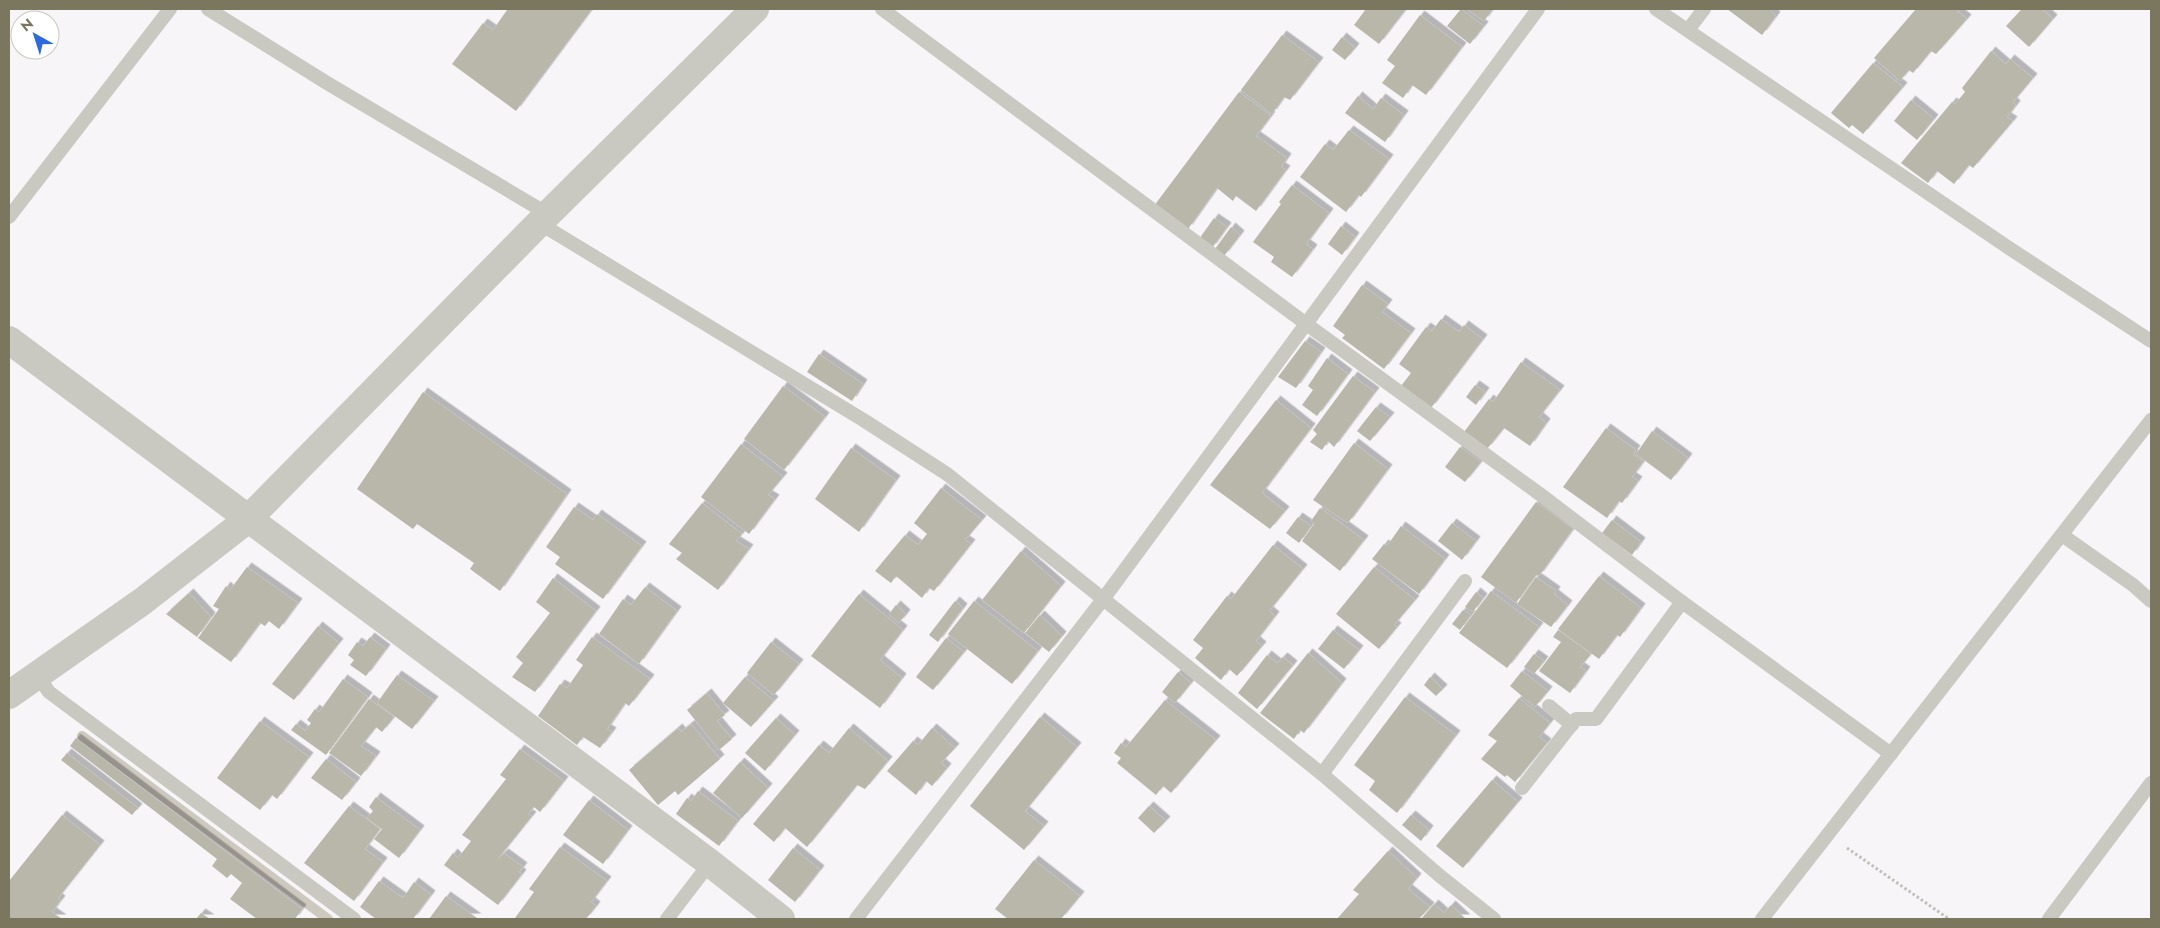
<svg xmlns="http://www.w3.org/2000/svg" width="2160" height="928" font-family="Jost,sans-serif">
  <style>
    .lines { fill: none; stroke-linecap: round; stroke-linejoin: round }
    .stream { stroke: #cec9bf; stroke-width: 10 }
    .building { fill: #b9b7aa; filter: url(#shadow) }
    .path { stroke: #c0bfb9; stroke-width: 3; stroke-dasharray: 2.5 2.5; stroke-linecap: butt }
    .service { stroke: #c9c8c1; stroke-width: 14 }
    .minor { stroke: #c9c8c1; stroke-width: 28 }
    .tertiary { stroke: #c9c8c1; stroke-width: 28 }
  </style>
  <defs>
    <filter id="shadow"><feDropShadow dx="4.5" dy="-4.5" stdDeviation="0" flood-color="#0004"/></filter>
  </defs>
  <rect width="100%" height="100%" fill="#f7f5f8"/>
  <g class="lines">
    <path class="stream" d="M82 736 328 919"/>
  </g>
  <g class="building">
    <path d="M505 9H592L516 111 452 64 483 23 493 30 507 10Z"/>
    <path d="M1366 9H1406L1379 44 1354 25Z"/>
    <path d="M1461 9 1484 26 1470 44 1447 26Z"/>
    <path d="M1467 9H1493L1484 21Z"/>
    <path d="M1727 9H1774L1771 12 1776 16 1762 35Z"/>
    <path d="M1916 9H1955L1967 19 1936 54 1931 51 1913 73 1909 70 1900 81 1874 58Z"/>
    <path d="M2022 9H2042L2053 19 2029 47 2006 26Z"/>
    <path d="M1420 15 1462 47 1426 95 1412 85 1403 98 1382 83 1395 66 1387 60Z"/>
    <path d="M1282 35 1319 62 1290 100 1284 97 1272 114 1241 90Z"/>
    <path d="M1342 37 1355 48 1345 60 1332 50Z"/>
    <path d="M1991 51 2006 64 2010 59 2033 78 2013 102 2016 105 2007 117 2013 121 1973 168 1969 165 1954 184 1937 171 1928 183 1901 163 1952 102 1955 104 1965 92 1962 88Z"/>
    <path d="M1873 63 1903 87 1863 134 1852 125 1849 128 1831 113Z"/>
    <path d="M1239 92 1271 116 1256 136 1287 158 1281 167 1286 170 1256 211 1236 196 1233 201 1217 188 1188 229 1154 206Z"/>
    <path d="M1358 96 1373 109 1381 98 1404 115 1385 142 1345 113Z"/>
    <path d="M1911 100 1934 119 1917 140 1894 121Z"/>
    <path d="M1349 130 1389 159 1361 197 1359 195 1346 212 1300 177 1325 144 1333 150Z"/>
    <path d="M1292 185 1329 213 1306 244 1313 249 1292 277 1271 262 1274 257 1253 242 1281 204 1279 202Z"/>
    <path d="M1214 218 1227 227 1212 248 1199 239Z"/>
    <path d="M1341 226 1355 237 1342 255 1328 244Z"/>
    <path d="M1231 227 1240 235 1224 256 1215 249Z"/>
    <path d="M1362 285 1388 304 1382 312 1411 333 1384 369 1342 338 1345 335 1333 326Z"/>
    <path d="M1441 319 1459 332 1464 325 1483 339 1431 408 1401 386 1411 373 1399 364 1426 327 1432 331Z"/>
    <path d="M1305 341 1321 352 1296 388 1278 377Z"/>
    <path d="M819 354 863 384 852 401 807 372Z"/>
    <path d="M1327 358 1348 374 1317 416 1302 405 1313 390 1308 386Z"/>
    <path d="M1521 362 1560 390 1539 417 1546 423 1530 446 1504 428 1487 449 1464 432 1489 399 1493 402Z"/>
    <path d="M1353 376 1375 392 1334 447 1328 441 1322 450 1310 442 1317 434 1313 430Z"/>
    <path d="M1475 385 1485 392 1476 405 1466 397Z"/>
    <path d="M783 386 825 417 784 470 744 439Z"/>
    <path d="M423 392 567 494 500 591 470 569 474 563 417 524 413 529 357 489Z"/>
    <path d="M1276 400 1311 428 1262 493 1285 511 1270 529 1210 485Z"/>
    <path d="M1376 407 1390 417 1370 441 1357 431Z"/>
    <path d="M1606 428 1636 450 1633 454 1643 462 1632 477 1638 481 1622 503 1619 501 1607 518 1563 487Z"/>
    <path d="M1652 431 1688 458 1671 480 1636 454Z"/>
    <path d="M1354 443 1388 469 1348 523 1313 500Z"/>
    <path d="M741 444 783 477 768 495 775 499 749 534 701 497Z"/>
    <path d="M1460 447 1481 462 1465 482 1445 467Z"/>
    <path d="M851 448 896 480 859 532 815 499Z"/>
    <path d="M941 488 982 520 965 540 971 544 934 591 929 588 922 598 896 576 891 583 875 571 905 535 918 545 927 534 914 523Z"/>
    <path d="M1536 502 1573 529 1539 576 1536 575 1516 603 1481 577Z"/>
    <path d="M702 503 742 534 736 541 749 549 718 590 676 559 682 553 669 544Z"/>
    <path d="M574 507 593 520 597 514 642 546 603 599 555 564 560 557 546 547Z"/>
    <path d="M1320 508 1364 540 1340 571 1302 541 1314 524 1311 521Z"/>
    <path d="M1298 517 1311 526 1299 543 1286 533Z"/>
    <path d="M1612 520 1641 542 1632 555 1602 533Z"/>
    <path d="M1452 523 1476 541 1462 560 1438 541Z"/>
    <path d="M1401 526 1445 559 1419 594 1372 559 1384 544 1387 546Z"/>
    <path d="M1273 545 1303 569 1269 611 1275 616 1256 641 1262 646 1237 676 1229 669 1221 680 1195 658 1203 648 1193 640 1227 596 1231 599Z"/>
    <path d="M1021 551 1061 586 1024 633 982 600Z"/>
    <path d="M247 567 298 603 279 629 269 621 265 626 260 623 231 662 198 638 219 609 213 606 226 586 230 590Z"/>
    <path d="M1374 567 1415 600 1394 625 1397 627 1379 649 1336 614Z"/>
    <path d="M1599 576 1641 608 1620 637 1617 635 1599 659 1558 629Z"/>
    <path d="M1536 577 1556 591 1554 594 1568 605 1551 627 1517 604Z"/>
    <path d="M553 578 596 611 535 692 512 677 523 663 516 657 550 613 536 602Z"/>
    <path d="M645 587 677 611 639 664 599 634 623 599 631 605Z"/>
    <path d="M1491 591 1539 627 1507 668 1459 633Z"/>
    <path d="M1476 592 1483 598 1473 612 1465 607Z"/>
    <path d="M189 593 211 617 197 637 166 614Z"/>
    <path d="M859 594 903 630 880 660 902 678 880 708 811 656Z"/>
    <path d="M955 601 963 608 938 642 929 635Z"/>
    <path d="M974 601 1038 651 1012 684 948 634Z"/>
    <path d="M896 605 906 614 899 623 889 614Z"/>
    <path d="M1463 610 1471 615 1460 630 1452 624Z"/>
    <path d="M1040 615 1062 636 1049 652 1025 633Z"/>
    <path d="M318 626 339 643 294 700 272 684Z"/>
    <path d="M1333 630 1359 650 1344 669 1318 649Z"/>
    <path d="M1558 630 1591 654 1580 667 1586 671 1570 693 1539 671 1561 642 1553 637Z"/>
    <path d="M370 637 386 649 366 676 350 665 354 660 348 655 357 642 363 646Z"/>
    <path d="M592 637 650 679 629 706 625 703 607 729 612 732 600 748 583 737 577 745 538 716 560 684 567 688 583 665 576 660Z"/>
    <path d="M946 638 964 652 933 690 916 677Z"/>
    <path d="M771 642 799 664 774 695 747 673Z"/>
    <path d="M1308 653 1342 683 1304 733 1300 730 1294 739 1260 713Z"/>
    <path d="M1534 654 1544 661 1534 674 1524 667Z"/>
    <path d="M1267 655 1277 663 1283 657 1293 665 1257 709 1238 693Z"/>
    <path d="M1522 671 1548 691 1535 707 1510 686Z"/>
    <path d="M1178 672 1191 683 1175 703 1162 692Z"/>
    <path d="M397 675 434 701 412 729 377 703Z"/>
    <path d="M745 677 774 701 751 727 723 703Z"/>
    <path d="M1430 677 1443 689 1436 696 1424 685Z"/>
    <path d="M343 679 368 697 326 755 291 730 296 724 305 731 311 723 307 720 315 709 319 712Z"/>
    <path d="M707 693 725 715 717 721 732 739 719 750 687 710Z"/>
    <path d="M1405 697 1456 735 1397 813 1369 790 1375 781 1354 765Z"/>
    <path d="M1519 698 1550 723 1539 737 1547 743 1515 782 1507 775 1505 777 1481 759 1497 741 1488 735Z"/>
    <path d="M369 699 394 717 382 732 376 727 361 746 376 756 361 776 329 753Z"/>
    <path d="M1165 700 1216 740 1171 793 1163 786 1156 795 1117 763 1121 758 1114 753 1121 743 1126 747Z"/>
    <path d="M1040 717 1077 747 1025 811 1044 826 1024 850 970 806Z"/>
    <path d="M776 718 795 735 765 771 745 753Z"/>
    <path d="M260 721 309 757 277 799 272 795 260 810 217 778Z"/>
    <path d="M691 724 720 759 678 795 675 791 658 805 629 770 678 728 681 732Z"/>
    <path d="M849 728 888 761 865 789 857 785 807 847 785 828 774 842 753 824 819 745 829 753Z"/>
    <path d="M932 728 955 748 941 763 947 768 932 786 926 781 916 795 887 771 913 741 918 745Z"/>
    <path d="M76 738 302 909 295 919H257L230 899 242 883 231 874 227 878 212 866 217 859 70 746Z"/>
    <path d="M520 749 564 781 540 812 534 807 528 814 532 816 496 861 504 853 523 867 519 872 522 874 498 905 444 865 453 853 458 858 471 841 462 835 506 779 500 775Z"/>
    <path d="M67 753 138 808 132 815 61 760Z"/>
    <path d="M326 759 356 782 342 800 311 778Z"/>
    <path d="M740 762 768 788 742 818 713 793Z"/>
    <path d="M1492 780 1518 802 1463 868 1436 846Z"/>
    <path d="M698 791 738 821 719 846 676 814 687 798 691 801Z"/>
    <path d="M376 797 420 830 399 858 374 839 382 829 367 818 373 811 369 807Z"/>
    <path d="M589 800 628 830 603 864 563 835Z"/>
    <path d="M349 806 380 829 365 849 383 862 354 901 304 863Z"/>
    <path d="M1149 806 1166 821 1154 833 1138 818Z"/>
    <path d="M62 815 100 845 58 898 61 900 52 912 62 919H9V881Z"/>
    <path d="M1411 815 1429 830 1421 841 1402 825Z"/>
    <path d="M560 847 607 881 591 902 596 906 586 919H517L515 918 534 892 529 889Z"/>
    <path d="M793 848 820 870 795 902 768 880Z"/>
    <path d="M1388 851 1417 878 1408 889 1430 907 1419 919H1337L1359 894 1353 890Z"/>
    <path d="M1034 860 1080 896 1061 919H1008L995 909Z"/>
    <path d="M379 881 403 898 414 882 431 895 413 919H376L360 907Z"/>
    <path d="M446 896 477 918 429 919Z"/>
    <path d="M1434 904 1444 913 1451 905 1466 919H1421Z"/>
    <path d="M201 913 210 919H196Z"/>
  </g>
  <g class="lines">
    <path class="path" d="M1847 848 1949 919"/>
    <g class="service">
      <path d="M208 9 327 83 548 214"/>
      <path d="M882 9 1305 323 1541 495 1682 602 1891 754"/>
      <path d="M1656 9 2009 248 2151 341"/>
      <path d="M1688 30 1704 9"/>
      <path d="M9 217 170 9"/>
      <path d="M539 223 865 421 947 474 1322 774 1440 876 1494 919"/>
      <path d="M2062 535 2133 585 2151 601"/>
      <path d="M37 675 49 692 354 919"/>
      <path d="M1549 706 1572 725"/>
      <path d="M1322 774 1465 581"/>
      <path d="M1522 788 1576 719H1596L1682 602"/>
      <path d="M667 919 710 863"/>
      <path d="M856 919 1104 598 1538 9"/>
      <path d="M1762 919 2151 420"/>
      <path d="M2049 919 2151 783"/>
    </g>
    <path class="minor" d="M9 695 143 601 247 520 548 214 755 9"/>
    <path class="tertiary" d="M9 340 710 863 781 919"/>
  </g>
  <rect width="2160" height="928" fill="none" stroke="#7a775e" stroke-width="20"/>
  <g transform="translate(35 35) rotate(321)"><circle r="24" fill="#ffffff" stroke="#cac9bf"/>
  <path d="M0-4L9 19L0 12L-9 19Z" fill="#2b6ae2"/>
  <text y="-8" font-size="14" font-weight="bold" text-anchor="middle" fill="#7a775e">N</text>
  </g>
</svg>
